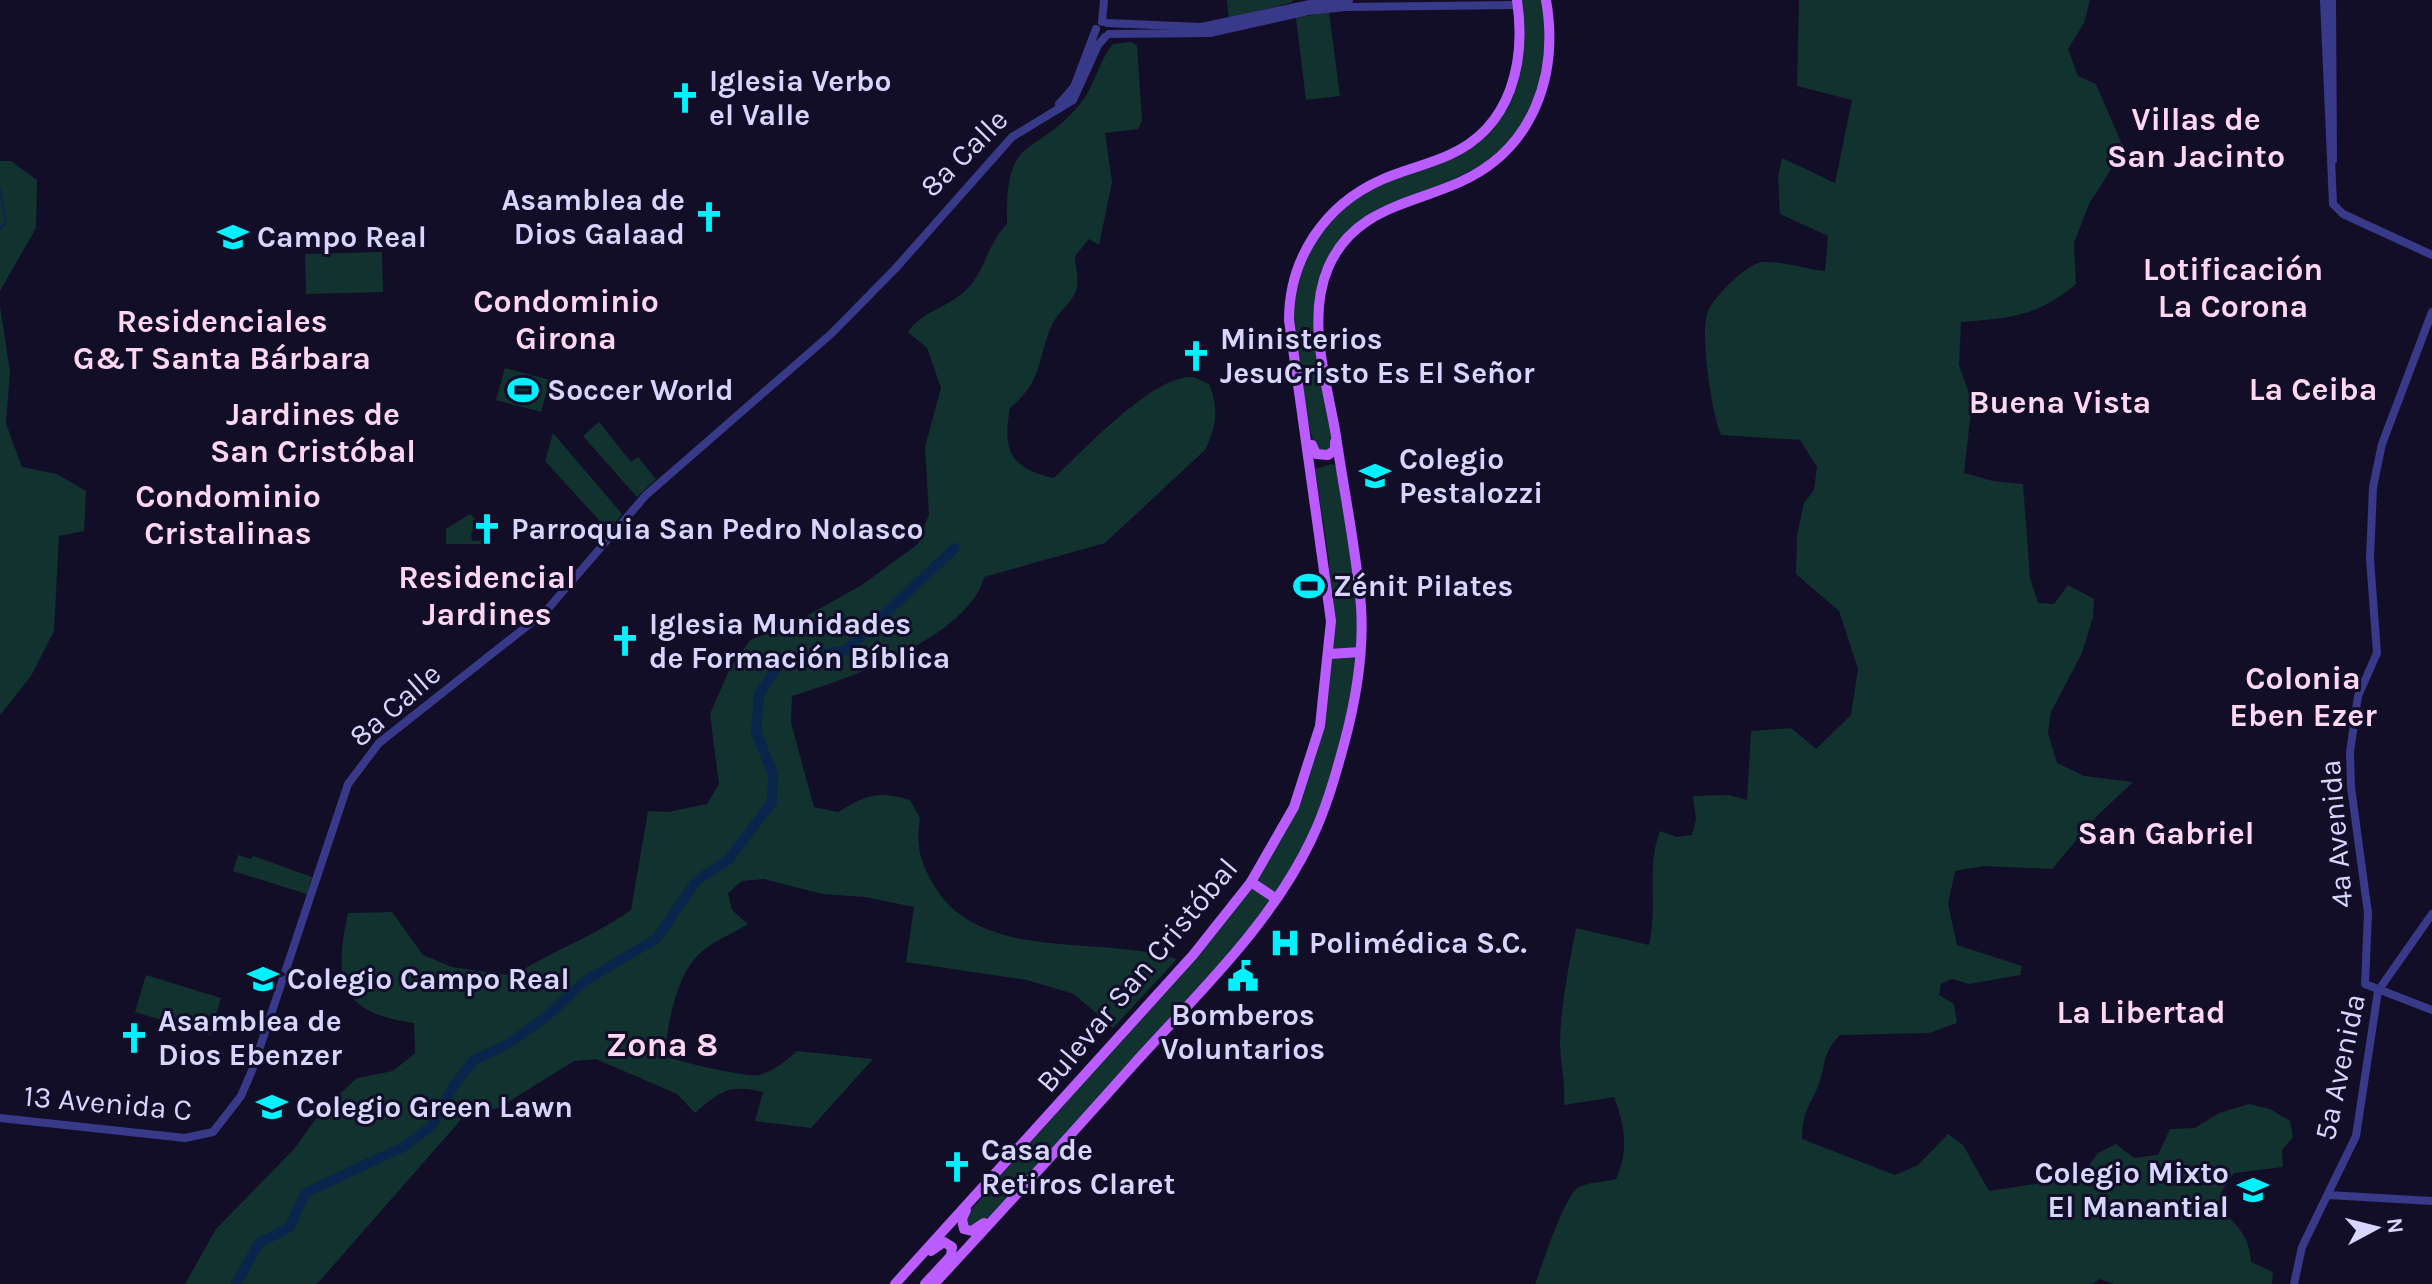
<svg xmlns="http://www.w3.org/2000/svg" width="2432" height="1284" font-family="Karla,sans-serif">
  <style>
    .green { fill: #11322f }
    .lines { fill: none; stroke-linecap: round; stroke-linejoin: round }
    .stream { stroke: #0a254b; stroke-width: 2 }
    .river { stroke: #0a254b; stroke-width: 10 }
    .tertiary { stroke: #383988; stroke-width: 8 }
    .primary { stroke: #ba5cff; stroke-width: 10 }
    .labels { text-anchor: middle; stroke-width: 6; stroke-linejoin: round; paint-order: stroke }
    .poi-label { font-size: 30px; font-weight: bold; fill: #d8d5ff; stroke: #120e28; text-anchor: start }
    .street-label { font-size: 30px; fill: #d8d5ff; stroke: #120e28 }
    .neighbourhood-label { font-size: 32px; font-weight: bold; fill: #ffd7f2; stroke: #120e28 }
    .quarter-label { font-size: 34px; font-weight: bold; fill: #ffd7f2; stroke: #120e28 }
  </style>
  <rect width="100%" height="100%" fill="#120e28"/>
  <g class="green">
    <path d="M1227 0H1292L1293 2 1229 19Z"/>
    <path d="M1519 0H1542L1547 39 1538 89 1527 117 1506 145 1480 166 1352 229 1318 291 1332 444 1331 449 1323 452 1315 448 1305 410 1292 319 1297 276 1314 238 1362 192 1471 145 1516 83 1523 47Z"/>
    <path d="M1799 0H2090L2084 23 2068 49 2078 76 2096 84 2124 149 2089 204 2074 243 2076 284C2036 317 2011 318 1961 322L1959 365 1972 402 1964 473 1993 481 2023 484 2030 578 2038 603 2054 604 2068 585 2094 599 2093 617 2082 653 2051 712 2048 733 2057 763 2084 776 2133 782 2097 816 2052 869 1984 866 1955 871 1948 904 1957 945 2022 966 2020 975 1969 984 1952 979 1941 984 1939 995 1954 1004 1957 1023 1929 1033 1840 1035C1821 1054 1827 1064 1818 1086 1808 1111 1803 1109 1802 1139L1895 1175 1918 1165 1948 1134 1963 1145 1989 1191 2080 1177 2098 1153 2116 1144 2134 1158 2158 1155 2170 1129 2195 1128 2219 1113 2249 1104 2270 1109 2290 1121 2293 1137 2282 1150 2283 1167 2234 1173 2221 1192 2223 1212C2240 1227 2250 1240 2251 1262L2273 1272 2272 1284H2114L2100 1279 2092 1284H1535C1543 1264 1564 1195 1579 1187 1589 1182 1605 1182 1616 1179 1629 1150 1625 1126 1614 1097L1564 1105C1566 1083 1560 1063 1560 1042 1561 1003 1569 966 1576 928L1649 945C1658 907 1646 867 1660 831L1677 837 1692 835 1696 819 1693 796 1729 795 1747 800 1751 731 1791 728 1816 749 1851 715 1858 669 1839 611 1796 574 1797 535 1804 503 1814 490 1817 467 1800 440 1721 435C1712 415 1699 332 1708 311 1714 297 1747 263 1763 262 1783 261 1805 269 1825 271L1828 236 1780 214 1778 177 1782 158 1835 183 1852 100 1797 86Z"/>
    <path d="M1329 12 1340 96 1306 100 1296 18Z"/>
    <path d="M1131 42 1137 45 1142 121 1138 129 1105 133 1112 182 1099 245 1089 239 1075 256C1075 265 1079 279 1077 288 1073 303 1058 311 1052 325 1037 359 1043 381 1010 408 1002 451 1011 469 1054 478 1082 452 1153 375 1192 377 1198 378 1204 382 1209 384 1219 409 1217 425 1205 450L1105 543 984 577C969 637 846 680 792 696L791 723 814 807 838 812C866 795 877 790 910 800L920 818C916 844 919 859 932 882 977 965 1102 934 1177 959L1113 1028 1074 994 1027 980 906 962 914 907 865 897 822 894 764 879 742 881 728 893 732 910 748 924C735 932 721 938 709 946 676 967 669 1021 664 1056 678 1061 747 1078 759 1075 774 1071 786 1061 797 1051L873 1059 811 1128 755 1121 763 1092C728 1084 721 1091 695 1113L677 1094 596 1059 574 1061 499 1108 466 1114 317 1284H185L216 1229 294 1149 323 1109 357 1078 393 1071 415 1053 414 1023C340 1013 333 982 348 913L392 912 423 955 452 967 513 976C553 950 593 937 631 910L648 811 668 812 707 804 719 784 710 714 730 668 750 640 792 624 862 585 918 544 929 514 925 447 941 388 927 348 908 332C922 311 950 307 968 288 985 270 989 241 1007 224 1005 130 1034 160 1080 104 1095 86 1098 62 1113 44Z"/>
    <path d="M0 161H11L37 180 36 228 0 291Z"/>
    <path d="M382 252 383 292 306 294 305 254Z"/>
    <path d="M0 306 10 372 6 424 22 467 57 474 86 491 84 531 59 536 54 631 31 676 0 715Z"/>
    <path d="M505 368 550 380 541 412 496 400Z"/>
    <path d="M599 422 631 462 638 457 656 479 637 497 583 436Z"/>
    <path d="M553 433 622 514 609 531 545 461Z"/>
    <path d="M1332 464 1338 467 1357 594 1358 650 1332 652 1329 561 1315 469Z"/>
    <path d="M470 514 478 522 471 534 472 541 486 540 485 544H446V529Z"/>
    <path d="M1358 654C1349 741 1322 822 1275 895L1254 881 1297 806 1332 656Z"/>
    <path d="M238 855 251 859 253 856 312 877 307 894 233 871Z"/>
    <path d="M1252 884 1272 898 1237 945 1004 1202 976 1230 961 1222Z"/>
    <path d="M146 975 221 998 210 1035 135 1012Z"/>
  </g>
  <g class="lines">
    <path class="stream" d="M0 189 6 223 0 229"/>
    <path class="river" d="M236 1284 259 1243 290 1227 305 1193 403 1147 432 1126 454 1085 474 1060 508 1044 547 1016 585 981 657 938 696 881 728 860 772 802 773 774 756 732 759 695 782 659 845 651 955 548"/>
    <g class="tertiary">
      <path d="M2324 0 2333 204 2343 214 2432 255"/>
      <path d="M2332 0 2333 160"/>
      <path d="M1102 22 1104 0"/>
      <path d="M1107 23 1201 27 1310 4 1349 0"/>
      <path d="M1109 34 1210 33 1308 11 1345 7 1517 5"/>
      <path d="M1059 104 1074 87 1096 29"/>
      <path d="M2432 312 2382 444 2373 487 2370 559 2377 653 2358 696 2350 752 2351 787 2368 913 2365 984 2432 1010"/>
      <path d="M0 1118 185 1138 213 1132 241 1096 253 1068 348 784 379 743 546 611 646 495 831 334 895 269 1012 137 1073 100 1098 45 1105 37"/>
      <path d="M2328 1195 2432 1201"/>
      <path d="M2294 1284 2302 1247 2356 1136 2378 991 2432 914"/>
    </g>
    <g class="primary">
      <path d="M1312 445 1316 454 1328 455 1335 450V442"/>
      <path d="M1330 654 1360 652"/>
      <path d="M1251 882 1275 898"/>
      <path d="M966 1210 962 1219 964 1229 972 1231 984 1223"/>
      <path d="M895 1284 1193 955 1251 882 1294 807 1320 726 1331 621 1289 320C1289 258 1325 205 1381 180 1403 170 1427 165 1449 155 1512 127 1526 61 1517 0"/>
      <path d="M925 1284 951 1256 952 1247 944 1242 931 1251"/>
      <path d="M934 1284C1001 1212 1067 1139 1133 1065 1196 995 1270 926 1311 840 1326 809 1335 777 1344 744 1356 700 1364 651 1361 606 1356 549 1344 492 1336 436 1327 382 1306 320 1328 268 1353 209 1409 205 1460 182 1534 149 1559 74 1546 0"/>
    </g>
  </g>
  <defs>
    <symbol id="church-bare" viewBox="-9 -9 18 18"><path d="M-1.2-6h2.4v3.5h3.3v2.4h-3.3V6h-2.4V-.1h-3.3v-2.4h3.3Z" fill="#01f2ff" stroke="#120e28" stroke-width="2.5" paint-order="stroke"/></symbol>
    <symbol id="school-bare" viewBox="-9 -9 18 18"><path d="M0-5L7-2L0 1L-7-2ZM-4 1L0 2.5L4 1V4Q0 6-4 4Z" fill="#01f2ff" stroke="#120e28" stroke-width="2.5" paint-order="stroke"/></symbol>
    <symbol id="stadium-bare" viewBox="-9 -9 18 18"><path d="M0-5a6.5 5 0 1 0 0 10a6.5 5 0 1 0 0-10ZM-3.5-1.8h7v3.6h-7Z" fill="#01f2ff" stroke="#120e28" stroke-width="2.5" paint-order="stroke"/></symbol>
    <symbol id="hospital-bare" viewBox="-9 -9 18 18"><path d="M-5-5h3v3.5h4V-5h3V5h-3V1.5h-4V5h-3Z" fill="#01f2ff" stroke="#120e28" stroke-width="2.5" paint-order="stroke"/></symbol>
    <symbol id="civic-bare" viewBox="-9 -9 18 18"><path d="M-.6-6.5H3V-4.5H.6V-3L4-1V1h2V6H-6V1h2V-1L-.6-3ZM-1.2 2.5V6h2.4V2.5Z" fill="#01f2ff" stroke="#120e28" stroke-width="2.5" paint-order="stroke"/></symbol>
  </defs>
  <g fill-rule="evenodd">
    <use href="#church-bare" x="663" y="76" width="44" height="44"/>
    <use href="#church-bare" x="687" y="195" width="44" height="44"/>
    <use href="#school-bare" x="211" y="215" width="44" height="44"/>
    <use href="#church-bare" x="1174" y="334" width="44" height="44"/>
    <use href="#stadium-bare" x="501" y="368" width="44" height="44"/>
    <use href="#school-bare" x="1353" y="454" width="44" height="44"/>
    <use href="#church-bare" x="465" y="507" width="44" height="44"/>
    <use href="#stadium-bare" x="1287" y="564" width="44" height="44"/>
    <use href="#church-bare" x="603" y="619" width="44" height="44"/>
    <use href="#hospital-bare" x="1263" y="921" width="44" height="44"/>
    <use href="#civic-bare" x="1221" y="954" width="44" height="44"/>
    <use href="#school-bare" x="241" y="957" width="44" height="44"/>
    <use href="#church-bare" x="112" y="1016" width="44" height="44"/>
    <use href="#school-bare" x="250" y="1085" width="44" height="44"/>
    <use href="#church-bare" x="935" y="1145" width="44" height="44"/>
    <use href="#school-bare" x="2231" y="1168" width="44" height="44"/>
  </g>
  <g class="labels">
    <g class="poi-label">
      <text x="709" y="91">Iglesia Verbo<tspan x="709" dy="34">el Valle</tspan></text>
      <text x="685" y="210" text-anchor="end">Asamblea de<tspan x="685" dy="34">Dios Galaad</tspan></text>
      <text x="257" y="247">Campo Real</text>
      <text x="1220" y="349">Ministerios<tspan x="1220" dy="34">JesuCristo Es El Señor</tspan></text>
      <text x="547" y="400">Soccer World</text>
      <text x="1399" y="469">Colegio<tspan x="1399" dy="34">Pestalozzi</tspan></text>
      <text x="511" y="539">Parroquia San Pedro Nolasco</text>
      <text x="1333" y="596">Zénit Pilates</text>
      <text x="649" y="634">Iglesia Munidades<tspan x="649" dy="34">de Formación Bíblica</tspan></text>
      <text x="1309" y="953">Polimédica S.C.</text>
      <text x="287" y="989">Colegio Campo Real</text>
      <text x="1243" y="1025" text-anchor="middle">Bomberos<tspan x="1243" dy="34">Voluntarios</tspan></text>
      <text x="158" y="1031">Asamblea de<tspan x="158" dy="34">Dios Ebenzer</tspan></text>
      <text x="296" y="1117">Colegio Green Lawn</text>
      <text x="981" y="1160">Casa de<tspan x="981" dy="34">Retiros Claret</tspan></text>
      <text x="2229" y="1183" text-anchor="end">Colegio Mixto<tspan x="2229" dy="34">El Manantial</tspan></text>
    </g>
    <g class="street-label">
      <text transform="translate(964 153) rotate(-45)" y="10">8a Calle</text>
      <text transform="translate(395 705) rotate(-41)" y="10">8a Calle</text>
      <text transform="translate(2336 834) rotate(-95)" y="10">4a Avenida</text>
      <text transform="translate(1137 975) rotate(-50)" y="10">Bulevar San Cristóbal</text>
      <text transform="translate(2340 1067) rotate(-78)" y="10">5a Avenida</text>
      <text transform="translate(108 1103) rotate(5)" y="10">13 Avenida C</text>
    </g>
    <g class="neighbourhood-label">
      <text x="2196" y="130">Villas de<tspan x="2196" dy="37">San Jacinto</tspan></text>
      <text x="2233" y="280">Lotificación<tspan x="2233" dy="37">La Corona</tspan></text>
      <text x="566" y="312">Condominio<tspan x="566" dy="37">Girona</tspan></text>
      <text x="222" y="332">Residenciales<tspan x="222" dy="37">G&amp;T Santa Bárbara</tspan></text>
      <text x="2313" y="400">La Ceiba</text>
      <text x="2060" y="413">Buena Vista</text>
      <text x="313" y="425">Jardines de<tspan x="313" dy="37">San Cristóbal</tspan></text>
      <text x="228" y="507">Condominio<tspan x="228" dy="37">Cristalinas</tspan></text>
      <text x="487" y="588">Residencial<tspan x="487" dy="37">Jardines</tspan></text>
      <text x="2303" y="689">Colonia<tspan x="2303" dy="37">Eben Ezer</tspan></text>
      <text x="2166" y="844">San Gabriel</text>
      <text x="2141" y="1023">La Libertad</text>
    </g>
    <g class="quarter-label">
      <text x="662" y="1056">Zona 8</text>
    </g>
  </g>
  <g transform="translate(2376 1228) rotate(83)" stroke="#120e28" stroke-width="6" paint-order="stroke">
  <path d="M0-6L14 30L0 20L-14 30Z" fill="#d8d5ff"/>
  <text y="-12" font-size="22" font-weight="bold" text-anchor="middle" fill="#d8d5ff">N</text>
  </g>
</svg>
